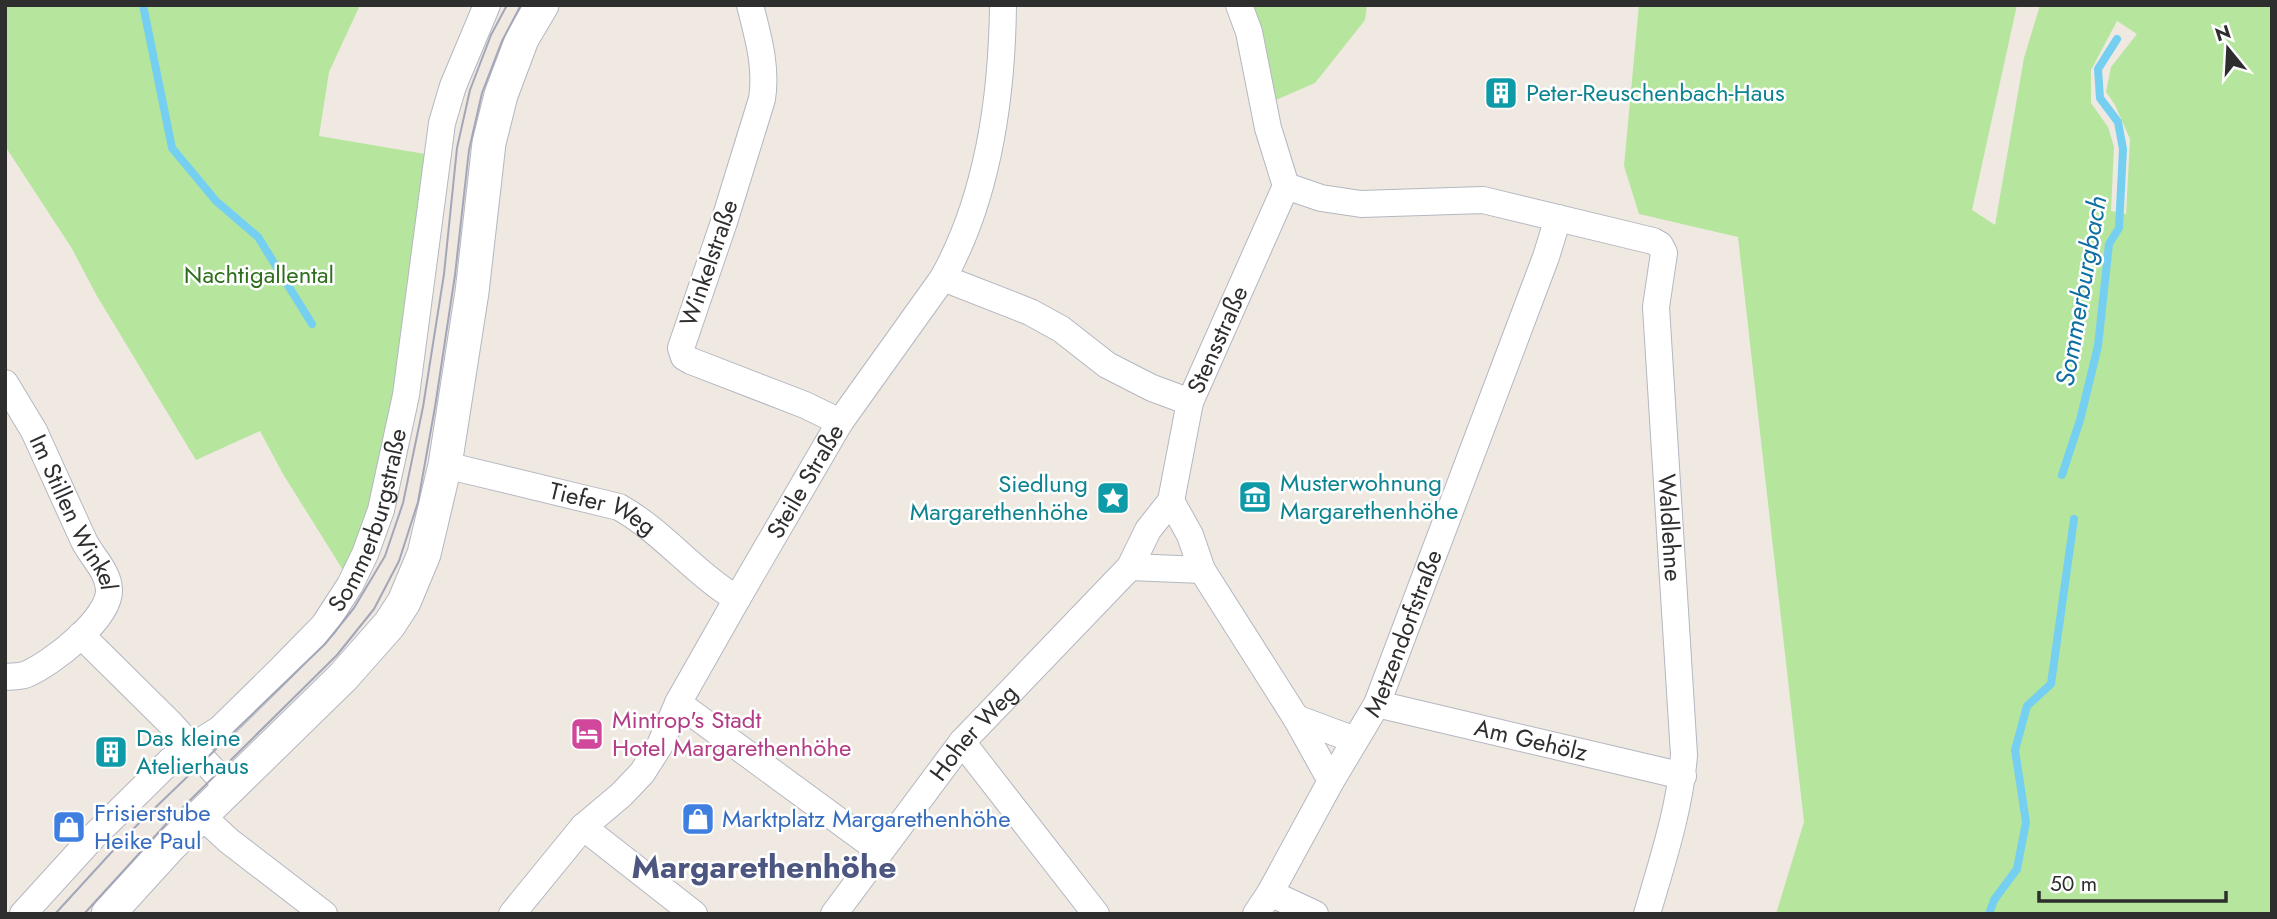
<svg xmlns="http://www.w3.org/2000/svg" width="2277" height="919" font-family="Jost,sans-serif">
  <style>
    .green { fill: #b6e59e; fill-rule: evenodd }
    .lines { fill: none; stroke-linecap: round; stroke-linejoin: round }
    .stream { stroke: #75cff0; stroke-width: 8 }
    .minor-casing { stroke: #b4b7c1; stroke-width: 28 }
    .tertiary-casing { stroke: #b4b7c1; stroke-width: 35 }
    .minor { stroke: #fff; stroke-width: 26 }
    .tertiary { stroke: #fff; stroke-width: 33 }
    .tram { stroke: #a3a6b8; stroke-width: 2 }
    .labels { text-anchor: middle; stroke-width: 5; stroke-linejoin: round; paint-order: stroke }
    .culture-label { font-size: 24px; fill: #0d838f; stroke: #fff; text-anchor: start }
    .street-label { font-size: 24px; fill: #2e2e2e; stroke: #fff }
    .park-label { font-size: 24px; fill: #2c6e1b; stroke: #fff }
    .hotel-label { font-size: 24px; fill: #b23c85; stroke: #fff; text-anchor: start }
    .shop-label { font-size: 24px; fill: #366cbe; stroke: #fff; text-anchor: start }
    .water-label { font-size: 26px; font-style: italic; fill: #0d6fa3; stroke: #fff }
    .district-label { font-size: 32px; font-weight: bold; fill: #4d5680; stroke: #fff }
  </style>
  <rect width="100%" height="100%" fill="#efe9e1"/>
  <g class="green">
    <path d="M5 5H360L329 72 319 136 425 154 378 506 348 578 283 474 260 431 196 460 97 296 71 247 5 146Z"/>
    <path d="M1244 5H1367L1365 20 1315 83 1269 103Z"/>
    <path d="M1639 5H2017L1972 210 1995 225 2024 58 2040 5H2272V914H1776L1804 822 1738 237 1639 214 1624 166ZM2117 21 2137 34 2111 67 2106 92 2115 105 2130 139 2126 214 2111 211 2114 147 2108 127 2091 103V70Z"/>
  </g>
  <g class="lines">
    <g class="stream">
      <path d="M143 5 172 148 216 201 258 237 312 324"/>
      <path d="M2062 475 2080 420 2098 346 2109 244 2119 228 2123 149 2118 122 2100 98 2098 69 2117 39"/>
      <path d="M1989 914 1994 900 2017 869 2026 822 2015 750 2027 706 2051 684 2074 519"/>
    </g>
    <defs>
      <g id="minor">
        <path d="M750 5C758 37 767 66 762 99L724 222 681 348 684 357 691 361 805 405 840 422"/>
        <path id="s1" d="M1286 186 1321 198 1361 204 1483 200 1653 241 1660 245 1664 253 1656 307 1684 755C1680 809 1662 862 1647 914"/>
        <path d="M943 278 1030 312 1061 329 1107 365 1152 388 1190 402"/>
        <path id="s2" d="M5 383 34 431 84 541C92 557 108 571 109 589 111 618 51 664 27 674 21 677 12 676 5 677"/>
        <path id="s3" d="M445 465 619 507C662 531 694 573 737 599"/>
        <path d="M1171 501 1190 535 1202 570 1296 718 1331 781"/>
        <path d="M1130 567 1202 570"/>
        <path d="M81 635 170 723 230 789"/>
        <path d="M678 703 880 851"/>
        <path id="s4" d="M1377 704 1683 776"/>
        <path d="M1296 718 1355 740"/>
        <path d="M962 742 1096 914"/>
        <path d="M202 816 229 841 324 914"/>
        <path d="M583 827 694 914"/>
        <path d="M1270 893 1315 914"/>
        <path id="s5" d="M23 914 93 837 171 760 220 729 279 671 324 625 350 585 365 554 381 510 406 395 442 123 453 86 487 5"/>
        <path id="s6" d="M512 914 583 827 621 795 642 773 660 745 678 703 737 599 840 422 943 278C988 197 1002 97 1003 5"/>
        <path id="s7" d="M834 914 962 742 1130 567 1148 530 1171 501 1190 402 1286 186 1268 128 1249 32 1239 5"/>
        <path id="s8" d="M1256 914 1270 893 1331 781 1377 704 1546 257 1558 218"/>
      </g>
      <path id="tertiary" d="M108 914 170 846 343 677 389 625 404 602 424 554 445 465 472 292 489 143 501 95 522 39 542 5"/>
    </defs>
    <use href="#minor" class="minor-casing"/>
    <use href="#tertiary" class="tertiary-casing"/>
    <use href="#minor" class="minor"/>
    <use href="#tertiary" class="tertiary"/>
    <g class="tram">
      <path d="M55 914 130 832 325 644 354 608 385 556 403 503 423 407 444 274 457 148 470 90 491 35 507 5"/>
      <path d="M84 914 167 823 337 655 374 609 399 561 418 502 435 407 455 275 469 150 482 93 502 41 521 5"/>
    </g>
  </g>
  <defs>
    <symbol id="building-square" viewBox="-11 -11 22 22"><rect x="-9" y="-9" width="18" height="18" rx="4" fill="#0f9aa8" stroke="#fff"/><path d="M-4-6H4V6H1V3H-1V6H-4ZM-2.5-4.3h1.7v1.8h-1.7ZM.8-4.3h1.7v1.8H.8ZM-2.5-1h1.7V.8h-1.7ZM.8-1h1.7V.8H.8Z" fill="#fff"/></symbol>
    <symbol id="museum-square" viewBox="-11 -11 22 22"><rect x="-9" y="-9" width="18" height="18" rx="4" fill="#0f9aa8" stroke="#fff"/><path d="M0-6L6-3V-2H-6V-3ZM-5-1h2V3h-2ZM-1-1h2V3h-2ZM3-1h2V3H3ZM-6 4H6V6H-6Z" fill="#fff"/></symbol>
    <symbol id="sight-square" viewBox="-11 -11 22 22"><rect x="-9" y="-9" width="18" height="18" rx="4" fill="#0f9aa8" stroke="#fff"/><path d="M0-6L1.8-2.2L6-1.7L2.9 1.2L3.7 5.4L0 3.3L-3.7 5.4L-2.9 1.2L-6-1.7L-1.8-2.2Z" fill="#fff"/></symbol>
    <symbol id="hotel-square" viewBox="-11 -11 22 22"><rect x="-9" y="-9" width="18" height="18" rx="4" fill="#d1479c" stroke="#fff"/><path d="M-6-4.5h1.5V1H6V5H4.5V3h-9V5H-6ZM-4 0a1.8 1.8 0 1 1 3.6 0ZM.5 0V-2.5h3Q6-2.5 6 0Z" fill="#fff"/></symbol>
    <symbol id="shop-square" viewBox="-11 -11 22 22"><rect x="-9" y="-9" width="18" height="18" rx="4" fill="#3f7fe0" stroke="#fff"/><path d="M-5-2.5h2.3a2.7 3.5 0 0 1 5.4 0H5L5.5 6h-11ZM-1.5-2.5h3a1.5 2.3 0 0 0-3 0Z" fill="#fff"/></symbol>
  </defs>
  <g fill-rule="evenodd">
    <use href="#building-square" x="1482" y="74" width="38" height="38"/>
    <use href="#museum-square" x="1236" y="478" width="38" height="38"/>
    <use href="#sight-square" x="1094" y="479" width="38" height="38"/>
    <use href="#hotel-square" x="568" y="715" width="38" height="38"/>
    <use href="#building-square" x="92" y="733" width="38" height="38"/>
    <use href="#shop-square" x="679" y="800" width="38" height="38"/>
    <use href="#shop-square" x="50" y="808" width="38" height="38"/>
  </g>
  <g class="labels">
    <g class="culture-label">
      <text x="1526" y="101">Peter-Reuschenbach-Haus</text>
      <text x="1280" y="491">Musterwohnung<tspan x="1280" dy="28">Margarethenhöhe</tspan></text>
      <text x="1088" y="492" text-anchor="end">Siedlung<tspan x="1088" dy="28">Margarethenhöhe</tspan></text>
      <text x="136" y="746">Das kleine<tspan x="136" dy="28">Atelierhaus</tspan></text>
    </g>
    <g class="street-label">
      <text transform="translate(709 263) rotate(-71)" y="8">Winkelstraße</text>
      <text dy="8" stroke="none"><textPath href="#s7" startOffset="704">Stensstraße</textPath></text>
      <text dy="8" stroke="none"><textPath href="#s6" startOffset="527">Steile Straße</textPath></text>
      <text dy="8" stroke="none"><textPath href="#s2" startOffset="147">Im Stillen Winkel</textPath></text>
      <text dy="8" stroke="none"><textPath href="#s3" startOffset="164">Tiefer Weg</textPath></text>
      <text dy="8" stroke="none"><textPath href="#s5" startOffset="534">Sommerburgstraße</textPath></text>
      <text dy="8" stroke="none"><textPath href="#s1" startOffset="667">Waldlehne</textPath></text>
      <text dy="8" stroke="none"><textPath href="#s8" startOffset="318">Metzendorfstraße</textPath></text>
      <text dy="8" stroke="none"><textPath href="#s7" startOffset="229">Hoher Weg</textPath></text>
      <text dy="8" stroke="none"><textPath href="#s4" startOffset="158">Am Gehölz</textPath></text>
    </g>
    <g class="park-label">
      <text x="259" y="283">Nachtigallental</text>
    </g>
    <g class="hotel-label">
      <text x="612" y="728">Mintrop's Stadt<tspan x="612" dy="28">Hotel Margarethenhöhe</tspan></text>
    </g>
    <g class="shop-label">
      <text x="94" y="821">Frisierstube<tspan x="94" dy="28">Heike Paul</tspan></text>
      <text x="722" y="827">Marktplatz Margarethenhöhe</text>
    </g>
    <g class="water-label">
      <text transform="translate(2081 291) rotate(-80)" y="9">Sommerburgbach</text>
    </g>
    <g class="district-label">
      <text x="764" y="878">Margarethenhöhe</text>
    </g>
  </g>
  <rect width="2277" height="919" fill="none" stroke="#2e2e2e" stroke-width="14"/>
  <g transform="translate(2228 49) rotate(342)" stroke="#ffffff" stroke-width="5" paint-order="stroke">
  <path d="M0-5L12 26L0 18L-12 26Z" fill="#2e2e2e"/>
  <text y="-10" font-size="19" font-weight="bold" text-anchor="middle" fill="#2e2e2e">N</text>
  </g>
  <path d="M2039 891v10h187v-10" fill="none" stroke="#2e2e2e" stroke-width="3.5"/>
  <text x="2050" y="891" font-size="21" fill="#2e2e2e" stroke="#ffffff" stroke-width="5" paint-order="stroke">50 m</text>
</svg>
